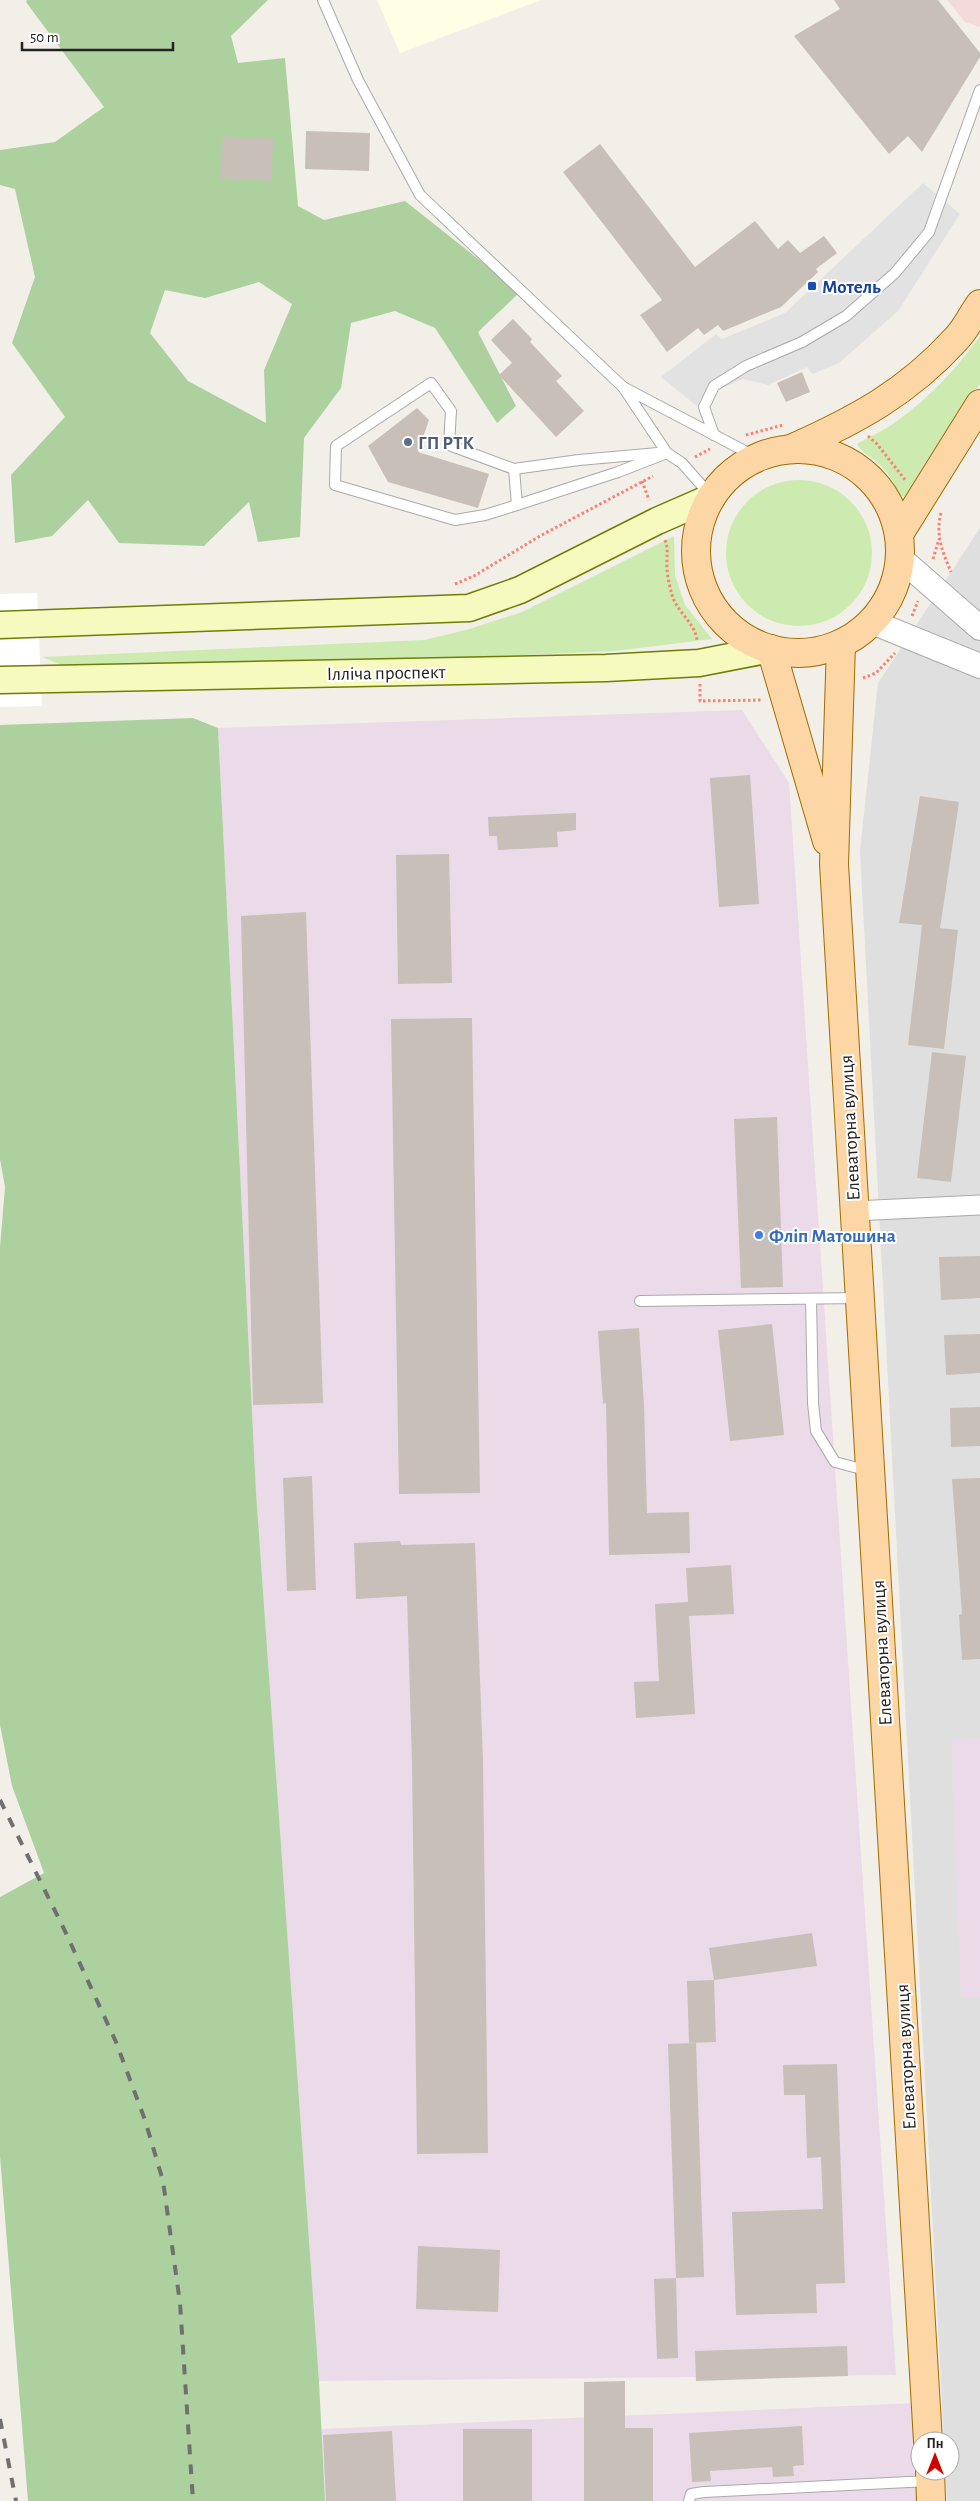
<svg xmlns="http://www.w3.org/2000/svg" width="980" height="2501" font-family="'Alegreya Sans',sans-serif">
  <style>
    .residential { fill: #e0dfdf }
    .commercial { fill: #f2dad9 }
    .industrial { fill: #ebdbe8 }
    .education { fill: #ffffe5 }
    .grass { fill: #cdebb0 }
    .forest { fill: #add19e; fill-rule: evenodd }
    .parking { fill: #e2e2e2 }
    .pier { fill: #fff }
    .building { fill: #c7bfb8 }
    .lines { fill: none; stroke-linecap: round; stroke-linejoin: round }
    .service-casing { stroke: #a9a9a9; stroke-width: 12 }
    .minor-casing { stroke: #a9a9a9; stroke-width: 21 }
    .tertiary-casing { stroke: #a9a9a9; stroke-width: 26 }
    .secondary-casing { stroke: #707d05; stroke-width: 29 }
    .primary-casing { stroke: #a06b00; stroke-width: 30 }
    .path { stroke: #fa8072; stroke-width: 3; stroke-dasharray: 2.5 2.5; stroke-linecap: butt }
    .service { stroke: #fff; stroke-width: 10 }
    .minor { stroke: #fff; stroke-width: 19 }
    .tertiary { stroke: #fff; stroke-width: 24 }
    .secondary { stroke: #f7fabf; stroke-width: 26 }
    .primary { stroke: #fcd6a4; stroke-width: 28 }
    .rail { stroke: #707070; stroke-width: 4; stroke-dasharray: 10 10; stroke-linecap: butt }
    .transit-dot { fill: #1a4fb4; stroke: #fff; stroke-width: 2 }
    .service-dot { fill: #5c6f8a; stroke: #fff; stroke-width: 2 }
    .shop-dot { fill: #3f7fe0; stroke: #fff; stroke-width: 2 }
    .labels { text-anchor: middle; stroke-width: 4; stroke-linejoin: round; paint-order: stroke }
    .transit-label { font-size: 19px; font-weight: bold; fill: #164399; stroke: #fff; text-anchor: start }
    .service-label { font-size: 19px; font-weight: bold; fill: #4e5e75; stroke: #fff; text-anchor: start }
    .street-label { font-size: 19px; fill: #222; stroke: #fff }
    .shop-label { font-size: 19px; font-weight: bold; fill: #366cbe; stroke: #fff; text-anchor: start }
  </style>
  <rect width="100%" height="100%" fill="#f2efe9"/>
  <path class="residential" d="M980 528V2501H947L945 2471H950V2441H944L860 851 878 683Z"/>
  <path class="commercial" d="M947 0H980V27L965 22Z"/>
  <g class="industrial">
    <path d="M742 710 789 783 896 2375 319 2381 256 1492 218 728Z"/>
    <path d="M980 1739V1997L961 1998 952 1740Z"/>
    <path d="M916 2403 921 2501H325L321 2429Z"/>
  </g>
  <path class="education" d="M377 0H541L400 53Z"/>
  <g class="grass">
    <path d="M980 336V384L910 497 901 496C894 483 888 472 878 463 870 456 862 453 857 444 870 437 885 430 897 421 929 398 957 368 980 336Z"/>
    <circle cx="799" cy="553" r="73"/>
    <path d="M674 536 675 575 685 605 712 639 615 651 433 659 69 668 42 657 424 640 466 630 522 612Z"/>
  </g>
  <g class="forest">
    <path d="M27 0H268L231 36 238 63 285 58 298 206 324 220 405 201 520 292 478 332 516 406 497 423 435 328 395 311 351 323 341 388 304 438 300 537 258 542 249 502 204 546 119 543 88 500 52 536 15 543 11 475 65 417 12 343 35 277 15 189 0 185V150L55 142 104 107 26 2ZM259 282 292 304 264 370 266 423 188 381 150 333 165 290 205 298Z"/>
    <path d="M193 718 218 728 256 1492 319 2381 325 2501H28L0 2156V1897L44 1873 12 1786 0 1725V1247L5 1187 0 1159V725Z"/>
  </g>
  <path class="parking" d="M923 183 960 214 898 311 839 363 812 374 807 367 768 385 743 379 715 391 698 407 661 377 716 334 722 339 785 313Z"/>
  <path class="pier" d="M37 593 42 706 0 707V594Z"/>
  <g class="building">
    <path d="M834 0H938L980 53V57L922 152 908 136 889 154 794 36 840 9Z"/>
    <path d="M306 131 370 133 369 171 305 169Z"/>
    <path d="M223 136 273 139 271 181 220 178Z"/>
    <path d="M600 144 695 267 755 221 778 249 788 240 800 253 824 236 837 253 816 269 818 272 781 307 723 331 718 325 704 335 698 328 667 352 640 315 662 300 563 172Z"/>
    <path d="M513 319 532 339 530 342 562 376 556 381 584 411 556 437 499 375 512 363 491 340Z"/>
    <path d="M802 372 810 392 786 402 777 383Z"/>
    <path d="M417 408 429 420 418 452 489 474 478 508 388 482 368 446Z"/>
    <path d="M750 775 759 904 719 907 710 778Z"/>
    <path d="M920 796 959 802 940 928 958 930 944 1049 908 1045 922 925 899 923Z"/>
    <path d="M576 813V830L557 832 558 847 498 850 497 836H489L488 817Z"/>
    <path d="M449 854 452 983 398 984 396 855Z"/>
    <path d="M306 912 323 1403 253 1405 241 916Z"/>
    <path d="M472 1018 480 1493 399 1494 391 1019Z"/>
    <path d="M932 1052 966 1056 951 1182 917 1178Z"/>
    <path d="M777 1117 783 1287 741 1288 734 1119Z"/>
    <path d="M980 1256V1298L941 1300 939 1257Z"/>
    <path d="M772 1324 784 1435 730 1441 718 1330Z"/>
    <path d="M639 1328 644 1405 647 1513 689 1512 690 1553 609 1555 606 1403 603 1404 598 1331Z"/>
    <path d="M980 1334V1373L946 1375 944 1335Z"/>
    <path d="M980 1407V1446L951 1447 950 1408Z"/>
    <path d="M312 1476 316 1590 287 1591 283 1478Z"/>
    <path d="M980 1478V1659L962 1660 959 1615 962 1614 952 1479Z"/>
    <path d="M400 1541 401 1545 475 1543 483 1761 488 2153 417 2154 412 1762 407 1596 356 1599 354 1543Z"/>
    <path d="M731 1565 734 1614 689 1616 695 1714 636 1718 634 1682 659 1681 655 1604 688 1602 686 1568Z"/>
    <path d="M812 1933 817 1966 714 1980 709 1948Z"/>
    <path d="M714 1980 716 2042 689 2043 687 1981Z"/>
    <path d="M696 2043 704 2277 676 2278 668 2044Z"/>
    <path d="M837 2064 845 2283 816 2284 817 2313 736 2315 732 2212 823 2209 821 2157 807 2158 805 2095H784L783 2065Z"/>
    <path d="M418 2246 500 2250 498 2312 416 2309Z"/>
    <path d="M676 2278 678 2358 657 2359 654 2279Z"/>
    <path d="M847 2346 848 2376 696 2381 695 2351Z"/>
    <path d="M625 2381V2428H653V2501H584V2382Z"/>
    <path d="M802 2426 804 2465 793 2466 794 2476 773 2477 772 2467 710 2471 711 2481 692 2482 689 2433Z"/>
    <rect x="463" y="2429" width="69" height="72"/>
    <path d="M392 2431 396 2501H326L323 2435Z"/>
  </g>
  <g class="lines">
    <defs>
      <g id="service">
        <path d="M323 0 358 80 420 195 623 387"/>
        <path d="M714 435 704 407 714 386 746 366 802 342 846 316 895 273 929 232 980 90"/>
        <path d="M514 469 579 460 658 453"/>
        <path d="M711 496 682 463 667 453 623 387 758 458"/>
        <path d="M517 505 485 515 455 520 335 485 336 446 431 383 451 411 449 445 514 469 517 505 618 472 667 453"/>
        <path d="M811 1299 813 1403 816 1431 835 1462 869 1471"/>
        <path d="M640 1301 859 1298"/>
        <path d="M689 2501 691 2494 704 2492 929 2481"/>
      </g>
      <path id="minor" d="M854 1211 980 1205"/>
      <g id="tertiary">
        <path d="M900 558 980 628"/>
        <path d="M872 622 980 666"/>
      </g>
      <g id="secondary">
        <path d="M0 625 469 608 520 590 657 521 712 497"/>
        <path d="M0 680 606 668 699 663 771 649"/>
      </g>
      <g id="primary">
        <path d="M791 449C856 420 907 393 956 339 966 329 972 315 980 304"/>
        <circle cx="798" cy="551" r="102"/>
        <path d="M899 534 980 404"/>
        <path d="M841 644 834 864 928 2441"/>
        <path d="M771 649 827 841"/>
        <path d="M930 2471 931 2501"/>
      </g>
    </defs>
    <use href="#service" class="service-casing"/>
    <use href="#minor" class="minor-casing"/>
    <use href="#tertiary" class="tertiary-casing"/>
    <use href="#secondary" class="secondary-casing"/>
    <use href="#primary" class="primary-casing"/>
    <g class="path">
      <path d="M746 435 783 425"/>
      <path d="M868 436 877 444 906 481"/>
      <path d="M695 457 710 449"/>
      <path d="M642 481 649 500"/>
      <path d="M941 513C935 535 943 553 951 572"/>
      <path d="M665 540C668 548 667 552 667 560 666 571 669 584 672 595 677 612 695 623 697 640"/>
      <path d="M933 559 939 539"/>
      <path d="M455 584 474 576 540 536 653 476"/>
      <path d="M912 616 918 601"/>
      <path d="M863 678 876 673 895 653"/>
      <path d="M700 684V701L762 700"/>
    </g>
    <use href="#service" class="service"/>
    <use href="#minor" class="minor"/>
    <use href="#tertiary" class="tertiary"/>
    <use href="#secondary" class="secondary"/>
    <use href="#primary" class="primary"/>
    <g class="rail">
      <path d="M0 1800 64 1929 116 2042 145 2120 163 2181 180 2303 193 2501"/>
      <path d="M0 2419 16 2501"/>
    </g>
  </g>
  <rect class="transit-dot" x="807" y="281" width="10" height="10" rx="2.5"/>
  <circle class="service-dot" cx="408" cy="442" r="5"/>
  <circle class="shop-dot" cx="759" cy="1235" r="5"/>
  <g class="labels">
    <g class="transit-label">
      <text x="822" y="293">Мотель</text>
    </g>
    <g class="service-label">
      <text x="418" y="449">ГП РТК</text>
    </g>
    <g class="street-label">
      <text transform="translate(386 672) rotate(-1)" y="7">Ілліча проспект</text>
      <text transform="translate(849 1128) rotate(-93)" y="7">Елеваторна вулиця</text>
      <text transform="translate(881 1653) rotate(-93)" y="7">Елеваторна вулиця</text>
      <text transform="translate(905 2057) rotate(-93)" y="7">Елеваторна вулиця</text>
    </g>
    <g class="shop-label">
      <text x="769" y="1242">Фліп Матошина</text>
    </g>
  </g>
  <g transform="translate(935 2456)"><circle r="24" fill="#ffffff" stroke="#a7a7a7"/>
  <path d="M0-4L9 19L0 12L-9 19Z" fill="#d40000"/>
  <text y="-8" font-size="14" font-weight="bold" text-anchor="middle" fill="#222222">Пн</text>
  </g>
  <path d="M22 42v8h151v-8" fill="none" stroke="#222222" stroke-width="2.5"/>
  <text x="30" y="42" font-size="15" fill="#222222" stroke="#ffffff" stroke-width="4" paint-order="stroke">50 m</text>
</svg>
